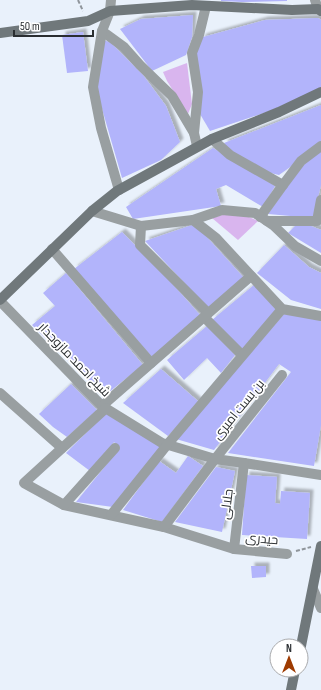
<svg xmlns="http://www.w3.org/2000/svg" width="321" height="690" font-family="'Sofia Sans Condensed',Cairo,sans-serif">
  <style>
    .green { fill: #d9b5ee }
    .building { fill: #b2b4fb; filter: url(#shadow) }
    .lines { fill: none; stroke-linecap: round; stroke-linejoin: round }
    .path { stroke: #8f959b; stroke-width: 2; stroke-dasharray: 4 2; stroke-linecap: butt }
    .street { stroke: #999fa1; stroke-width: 10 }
    .secondary { stroke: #70787b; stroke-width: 10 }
    .labels { text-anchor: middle; stroke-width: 3.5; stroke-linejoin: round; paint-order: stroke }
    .street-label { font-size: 13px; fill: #2a2e31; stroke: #fff }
  </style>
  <defs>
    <filter id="shadow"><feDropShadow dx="3.5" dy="-3.5" stdDeviation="1" flood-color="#0004"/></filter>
  </defs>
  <rect width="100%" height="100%" fill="#e9f1fb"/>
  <g class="green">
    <path d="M187 63 192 104 188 114 167 81 163 72Z"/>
    <path d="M229 213 249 217 258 221 238 240 212 218Z"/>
  </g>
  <g class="building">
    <path d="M221 0H287V1L242 2 221 1Z"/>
    <path d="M193 15 192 37 186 55 152 71 120 29 141 19Z"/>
    <path d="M318 18 321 20V88L270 111 210 131 200 114 195 53 203 37 265 20Z"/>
    <path d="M83 32 88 71 67 73 62 35Z"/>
    <path d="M104 40 111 43 143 75 166 106 180 142 161 160 122 178 98 95V73Z"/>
    <path d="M321 105V145L279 175 266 172 234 157 224 143Z"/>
    <path d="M213 148 275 186 263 207 226 185 216 189 221 206 133 219 126 207Z"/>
    <path d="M321 149V185L313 218 268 214 301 167Z"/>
    <path d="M195 224 244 278 208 308 145 241Z"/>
    <path d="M297 224 311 226 321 230V253L288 233Z"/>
    <path d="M122 232 169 280 200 315 152 357 74 269Z"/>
    <path d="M284 245 309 267 321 273V309L291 300 257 273Z"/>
    <path d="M66 273 143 365 104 396 32 325 55 306 43 293Z"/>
    <path d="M254 285 277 311 242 350 212 320Z"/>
    <path d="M284 314 321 320V425L314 466 228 453 291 372 279 364 214 450 176 439Z"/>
    <path d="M207 326 235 355 221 373 207 358 184 380 167 360Z"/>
    <path d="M161 369 199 402 168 436 123 403Z"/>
    <path d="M71 384 97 410 67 437 53 427 39 414Z"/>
    <path d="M107 412 162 446 113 507 76 502 120 448 114 442 90 471 66 453Z"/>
    <path d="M188 456 203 466 162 522 123 510 159 461 176 473Z"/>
    <path d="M216 467 235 471 222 532 175 522Z"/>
    <path d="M246 475 277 477 275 503 280 504 281 491 310 493 307 539 242 535Z"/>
    <path d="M251 566H266V577L252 578Z"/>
  </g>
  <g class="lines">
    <g class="path">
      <path d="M78 0 83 11"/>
      <path d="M296 551 311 547"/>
    </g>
    <g class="street">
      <path d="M111 0 110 11 102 31 124 47 140 65 172 96 194 133 197 146"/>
      <path d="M315 0 318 9"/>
      <path d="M102 31 93 87 101 128 119 190"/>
      <path d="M194 133 198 92 192 53 199 35 206 6"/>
      <path d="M212 139 230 155 283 185 260 217"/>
      <path d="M283 185 301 161 321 146"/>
      <path d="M92 211 141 226 193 220 216 238 282 309 321 316"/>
      <path d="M193 220 222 210 255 213 273 225 295 246 321 261"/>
      <path d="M267 221H317L321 200"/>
      <path d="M141 226 140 245 208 313"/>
      <path d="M52 249 151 363"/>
      <path d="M0 301 102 406 162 443 215 459 244 463 321 475"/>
      <path d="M204 317 242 355"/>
      <path d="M0 393 62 448"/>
      <path d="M102 406 251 276"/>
      <path d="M106 408 24 483 64 505 164 527 234 549 287 554"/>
      <path d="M64 505 115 448"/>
      <path d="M111 515 167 445 282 309"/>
      <path d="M164 527 215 459 282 375"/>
      <path d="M234 549 244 463"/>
      <path d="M313 589 321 608"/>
    </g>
    <g class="secondary">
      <path d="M0 33 88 21 110 11 192 5 292 10 318 9 321 11"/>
      <path d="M0 300 92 211 117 191 212 139 279 112 321 92"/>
      <path d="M301 646 321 546"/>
      <path d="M291 690 295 670"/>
    </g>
  </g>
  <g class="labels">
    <g class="street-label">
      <text transform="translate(75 359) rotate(46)" y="5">شیخ احمد مازوجدار</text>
      <text transform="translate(238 409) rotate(-51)" y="5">بن بست امیری</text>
      <text transform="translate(226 504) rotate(-83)" y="5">جلالی</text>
      <text transform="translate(262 538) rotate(5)" y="5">حیدری</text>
    </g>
  </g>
  <g transform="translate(289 658)"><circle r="19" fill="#ffffff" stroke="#aaabad"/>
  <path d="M0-3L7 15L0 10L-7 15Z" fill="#9e3b01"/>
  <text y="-6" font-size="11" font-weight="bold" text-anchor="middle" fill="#2a2e31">N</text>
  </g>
  <path d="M14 30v6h79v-6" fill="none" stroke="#2a2e31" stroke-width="2"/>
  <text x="20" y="30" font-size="12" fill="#2a2e31" stroke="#ffffff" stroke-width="3" paint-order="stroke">50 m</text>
</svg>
